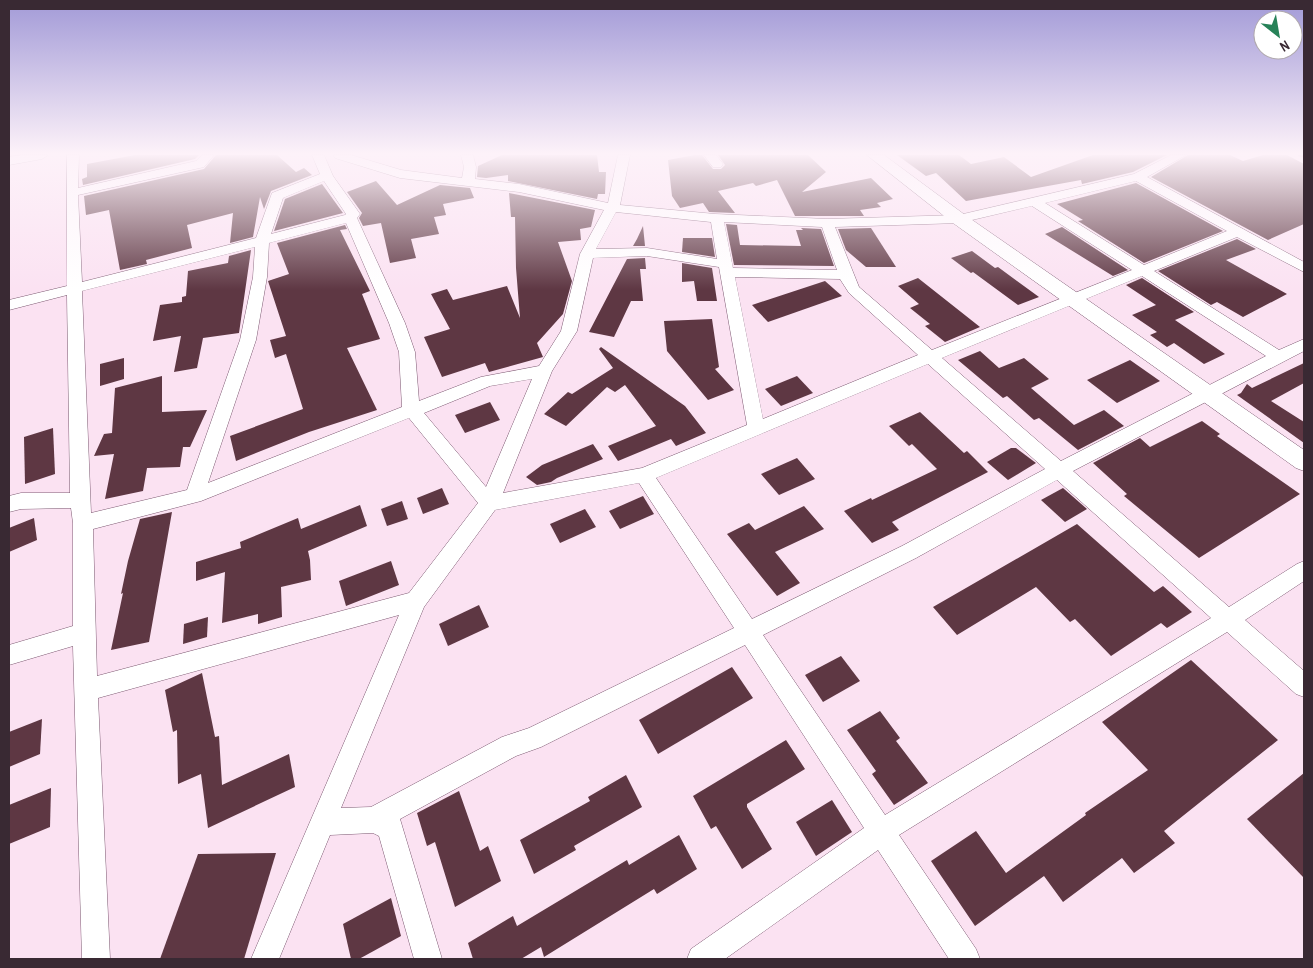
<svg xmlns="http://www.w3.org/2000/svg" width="1313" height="968" font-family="'Archivo Narrow',sans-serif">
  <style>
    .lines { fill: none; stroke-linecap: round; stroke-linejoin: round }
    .stream { fill: #aa5c94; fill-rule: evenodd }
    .building { fill: #5e3743 }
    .minor-casing { stroke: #7d5a72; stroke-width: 1 }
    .tertiary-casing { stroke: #7d5a72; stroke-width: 1 }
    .minor { fill: #fff; fill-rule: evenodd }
    .tertiary { fill: #fff; fill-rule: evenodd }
  </style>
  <rect width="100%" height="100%" fill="#fbe2f2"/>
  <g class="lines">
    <path class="stream" d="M1298 155H1304V158L1298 156Z"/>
  </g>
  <g class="building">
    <path d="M135 155H199L195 159 83 185 82 179 87 177V164Z"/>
    <path d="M216 155H277L296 172 304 168 312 175 271 191 264 209 260 197 253 237 230 243 233 213 187 225 192 248 146 260 147 264 120 270 109 210 86 215 84 196 204 169Z"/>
    <path d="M502 155H597L599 172H606L605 194H598L597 199 508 181V175L486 178 477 177 478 166Z"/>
    <path d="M695 155H702L713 169H721L725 165 718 155H808L826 172 802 192 871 178 893 199 877 203 881 207 860 210 864 216H795L777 180 756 186 753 183 718 191 735 213 709 212 703 203 680 208 672 196 668 160Z"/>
    <path d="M897 155H959L971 164 1004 157 1031 177 1093 155H1167L1133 172 1082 184 1081 180 966 201 936 173 926 176Z"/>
    <path d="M1188 155H1230L1243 161 1263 155H1287L1304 164V224L1268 240 1151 177Z"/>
    <path d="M376 181 397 205 440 185 470 188 474 198 443 204 446 215 434 217 439 234 411 239 416 258 390 263 381 223 363 226 359 218 362 213 347 192Z"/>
    <path d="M1136 183 1223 231 1144 263 1078 221 1083 220 1057 204Z"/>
    <path d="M322 184 343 213 274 231 285 199Z"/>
    <path d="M509 193 595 210 591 227 580 229 581 240 558 242 572 281 563 314 537 343 543 357 489 372 485 363 442 377 424 337 450 329 431 294 447 289 453 300 507 286 520 318 516 268 515 217H511Z"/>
    <path d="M726 224 737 225 740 245 801 246 796 230H803L801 228 821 229 834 266 734 265Z"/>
    <path d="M345 225 347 229 340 230 370 291 362 294 380 339 347 348 377 410 309 432 236 461 230 436 303 409 286 354 275 358 270 340 286 336 268 281 289 274 277 243Z"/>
    <path d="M643 226 645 246H633L637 239Z"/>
    <path d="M1062 227 1128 270 1113 276 1045 234Z"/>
    <path d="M871 228 896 267H866L846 250 838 229Z"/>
    <path d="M683 238H712L715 257 682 252Z"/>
    <path d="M1237 239 1256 249 1226 260 1287 294 1243 317 1217 302 1211 305 1158 271Z"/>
    <path d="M251 250 239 333 203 338 197 368 174 372 181 336 153 341 160 305 182 302V297L186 296 188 271 228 263 229 256Z"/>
    <path d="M972 251 995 268 998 267 1039 297 1018 305 973 272 971 273 951 258Z"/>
    <path d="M645 258 646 269H640L643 301H631L614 337 589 332 627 259Z"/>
    <path d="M682 263 712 268 717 301H697L694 281 682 282Z"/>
    <path d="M918 278 980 327 945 342 925 326 930 324 910 308 919 304 898 286Z"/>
    <path d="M1142 278 1194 312 1175 320 1225 354 1204 364 1174 343 1167 347 1150 335 1157 332 1132 315 1156 305 1126 285Z"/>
    <path d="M825 281 842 296 768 322 752 305Z"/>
    <path d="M712 319 719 367 715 369 734 390 708 400 667 351 664 321Z"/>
    <path d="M601 347 685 406 706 433 676 446 671 439 618 461 608 446 656 426 625 385 615 392 607 387 566 426 544 414 568 392 572 394 613 368 599 349Z"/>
    <path d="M980 351 999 368 1024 358 1049 379 1031 388 1074 425 1104 410 1124 426 1078 450 1039 418 1034 420 1007 396 1003 398 958 360Z"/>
    <path d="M124 358V379L100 386V364Z"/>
    <path d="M1130 360 1160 381 1117 403 1087 380Z"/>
    <path d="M1304 363V383L1271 401 1304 422V443L1237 395 1241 393 1247 384 1252 388Z"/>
    <path d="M162 376V412L207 410 190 447H183L180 467 147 468 143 491 105 499 114 454 94 456 104 434 112 433 115 388Z"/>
    <path d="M797 376 813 393 781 406 765 389Z"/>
    <path d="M490 402 500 420 465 433 455 415Z"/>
    <path d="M920 412 964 453 967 451 988 472 892 522 899 530 872 543 844 511 871 498 872 500 937 469 912 444 909 446 889 426Z"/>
    <path d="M1202 421 1220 434 1217 436 1300 494 1199 558 1124 496 1127 494 1093 463 1140 438 1150 447Z"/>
    <path d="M53 428 55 474 25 484 24 437Z"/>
    <path d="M593 444 603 459 557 478 551 482 537 485 526 477 542 465Z"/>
    <path d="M1011 448H1016L1036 463 1008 480 987 462Z"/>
    <path d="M797 458 815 479 779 495 761 474Z"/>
    <path d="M442 488 449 504 423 514 417 498Z"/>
    <path d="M1063 488 1087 509 1065 522 1041 500Z"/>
    <path d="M643 496 654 514 620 529 609 511Z"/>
    <path d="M402 501 408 519 387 526 381 509Z"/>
    <path d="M360 505 367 526 308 551 310 560 311 580 281 587 282 617 258 624V614L222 623 225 572 196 581V562L241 548 240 542 298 518 301 529Z"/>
    <path d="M804 506 824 529 775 552 800 583 777 596 727 534 749 523 755 530Z"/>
    <path d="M585 509 596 527 560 543 550 524Z"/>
    <path d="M172 512 149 642 111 650 123 593 121 594 128 561 140 519Z"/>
    <path d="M34 518 37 540 9 552V528Z"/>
    <path d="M1077 524 1154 592 1163 586 1192 612 1167 628 1161 623 1111 656 1075 619 1070 622 1036 587 957 635 933 607Z"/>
    <path d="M391 561 399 585 346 606 339 581Z"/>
    <path d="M479 605 489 627 448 646 439 624Z"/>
    <path d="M208 617 207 637 183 644 184 624Z"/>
    <path d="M841 656 860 681 823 702 805 675Z"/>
    <path d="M1191 660 1278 740 1164 831 1175 843 1134 873 1122 858 1063 902 1044 876 975 926 931 861 976 831 1006 873 1086 815 1085 813 1148 770 1102 722Z"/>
    <path d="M732 667 753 698 658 754 639 720Z"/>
    <path d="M202 673 215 737 219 736 222 785 289 754 295 787 208 828 201 774 178 784 177 730 173 732 165 690Z"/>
    <path d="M880 711 900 738 896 741 928 783 894 805 872 774 876 771 847 730Z"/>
    <path d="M42 719 40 754 9 767V732Z"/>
    <path d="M786 740 805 769 747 804V807L772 849 742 869 716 826 711 829 693 796Z"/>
    <path d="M1304 773V878L1247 819Z"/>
    <path d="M626 775 642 807 574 846 576 850 534 874 520 840 590 801 588 797Z"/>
    <path d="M51 788 50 827 9 844V805Z"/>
    <path d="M459 791 480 851 488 846 501 881 455 907 435 842 427 846 417 813Z"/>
    <path d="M832 800 852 832 816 856 796 822Z"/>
    <path d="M679 835 697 869 657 894 654 889 544 957 541 947 521 959H473L468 943 513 916 517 926 627 860 629 865Z"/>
    <path d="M276 853 244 959H160L198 854Z"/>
    <path d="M391 898 401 936 359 959H351L343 924Z"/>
  </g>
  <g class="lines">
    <defs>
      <g id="minor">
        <path d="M23 155H48L42 159 9 165V157Z"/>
        <path d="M67 155H79L78 188 196 161 202 155H214L204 167 78 195 82 282 256 238 272 193 320 174 312 155H324L333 176 360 214 357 218 405 323 415 352 419 401 481 377 539 366 561 331 580 254 604 210 519 192 400 178 335 158 333 155H351L401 170 462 178 464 167 461 155H473L476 167 475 179 519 184 608 203 618 155H630L620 205 715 214 827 219 959 215 1134 174 1171 155H1186L1147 177 1304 262V272L1237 237 1154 271 1279 350 1304 339V351L1073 471 1229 607 1297 564 1304 561V581L1245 620 1304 671V697L1296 694 1227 632 899 835 976 949 980 959H949L878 850 725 959H687L691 949 864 828 745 645 541 747 516 756 400 819 442 959H414L379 836 373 833 330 835 279 959H251L399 615 98 698 110 959H82L73 646 9 665V645L73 626V523L71 508 21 509 9 512V496L21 493H70L67 295 9 310V300L67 286ZM324 181 346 214 345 215 271 234 283 198ZM1136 181 1227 231 1144 265 1045 203ZM1032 206 1132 270 932 350 859 287 835 227 959 223ZM616 212 711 222 717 259 647 248 596 249ZM724 222 822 227 837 270 733 268ZM346 223 389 323 399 352 402 407 208 483 256 340 267 277 269 243ZM255 247 253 277 240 340 187 490 91 513 82 291ZM647 256 719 267 747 425 642 468 503 493 552 371 577 331 593 258ZM1142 276 1266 356 1061 461 942 358ZM735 277 840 279 849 293 918 355 763 419ZM928 364 1045 469 902 546 752 619 656 478ZM532 379 486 487 424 413 490 386ZM409 418 478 503 409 593 97 676 93 529 201 501ZM1057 480 1211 618 885 815 763 635 916 558ZM639 483 734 628 529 728 502 737 371 807 341 808 424 607 495 510Z"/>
        <path d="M704 155H716L723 164 721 167H713Z"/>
      </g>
      <path id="tertiary" d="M867 155H884L965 215 1304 450V471L1296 468 953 223Z"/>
    </defs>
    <use href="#minor" class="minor-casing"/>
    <use href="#tertiary" class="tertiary-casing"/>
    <use href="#minor" class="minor"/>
    <use href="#tertiary" class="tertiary"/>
  </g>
  <linearGradient id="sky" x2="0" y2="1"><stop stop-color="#a29ad7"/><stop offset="0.53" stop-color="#fdf2f9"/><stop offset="1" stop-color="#fdf2f9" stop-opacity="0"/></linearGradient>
  <rect width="1313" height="290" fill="url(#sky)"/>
  <rect width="1313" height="968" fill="none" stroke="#392933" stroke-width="20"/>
  <g transform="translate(1278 35) rotate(149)"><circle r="24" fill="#ffffff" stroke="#b0a9ad"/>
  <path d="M0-4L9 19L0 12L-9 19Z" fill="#278258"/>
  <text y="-8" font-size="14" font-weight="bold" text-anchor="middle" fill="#392933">N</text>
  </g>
</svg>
